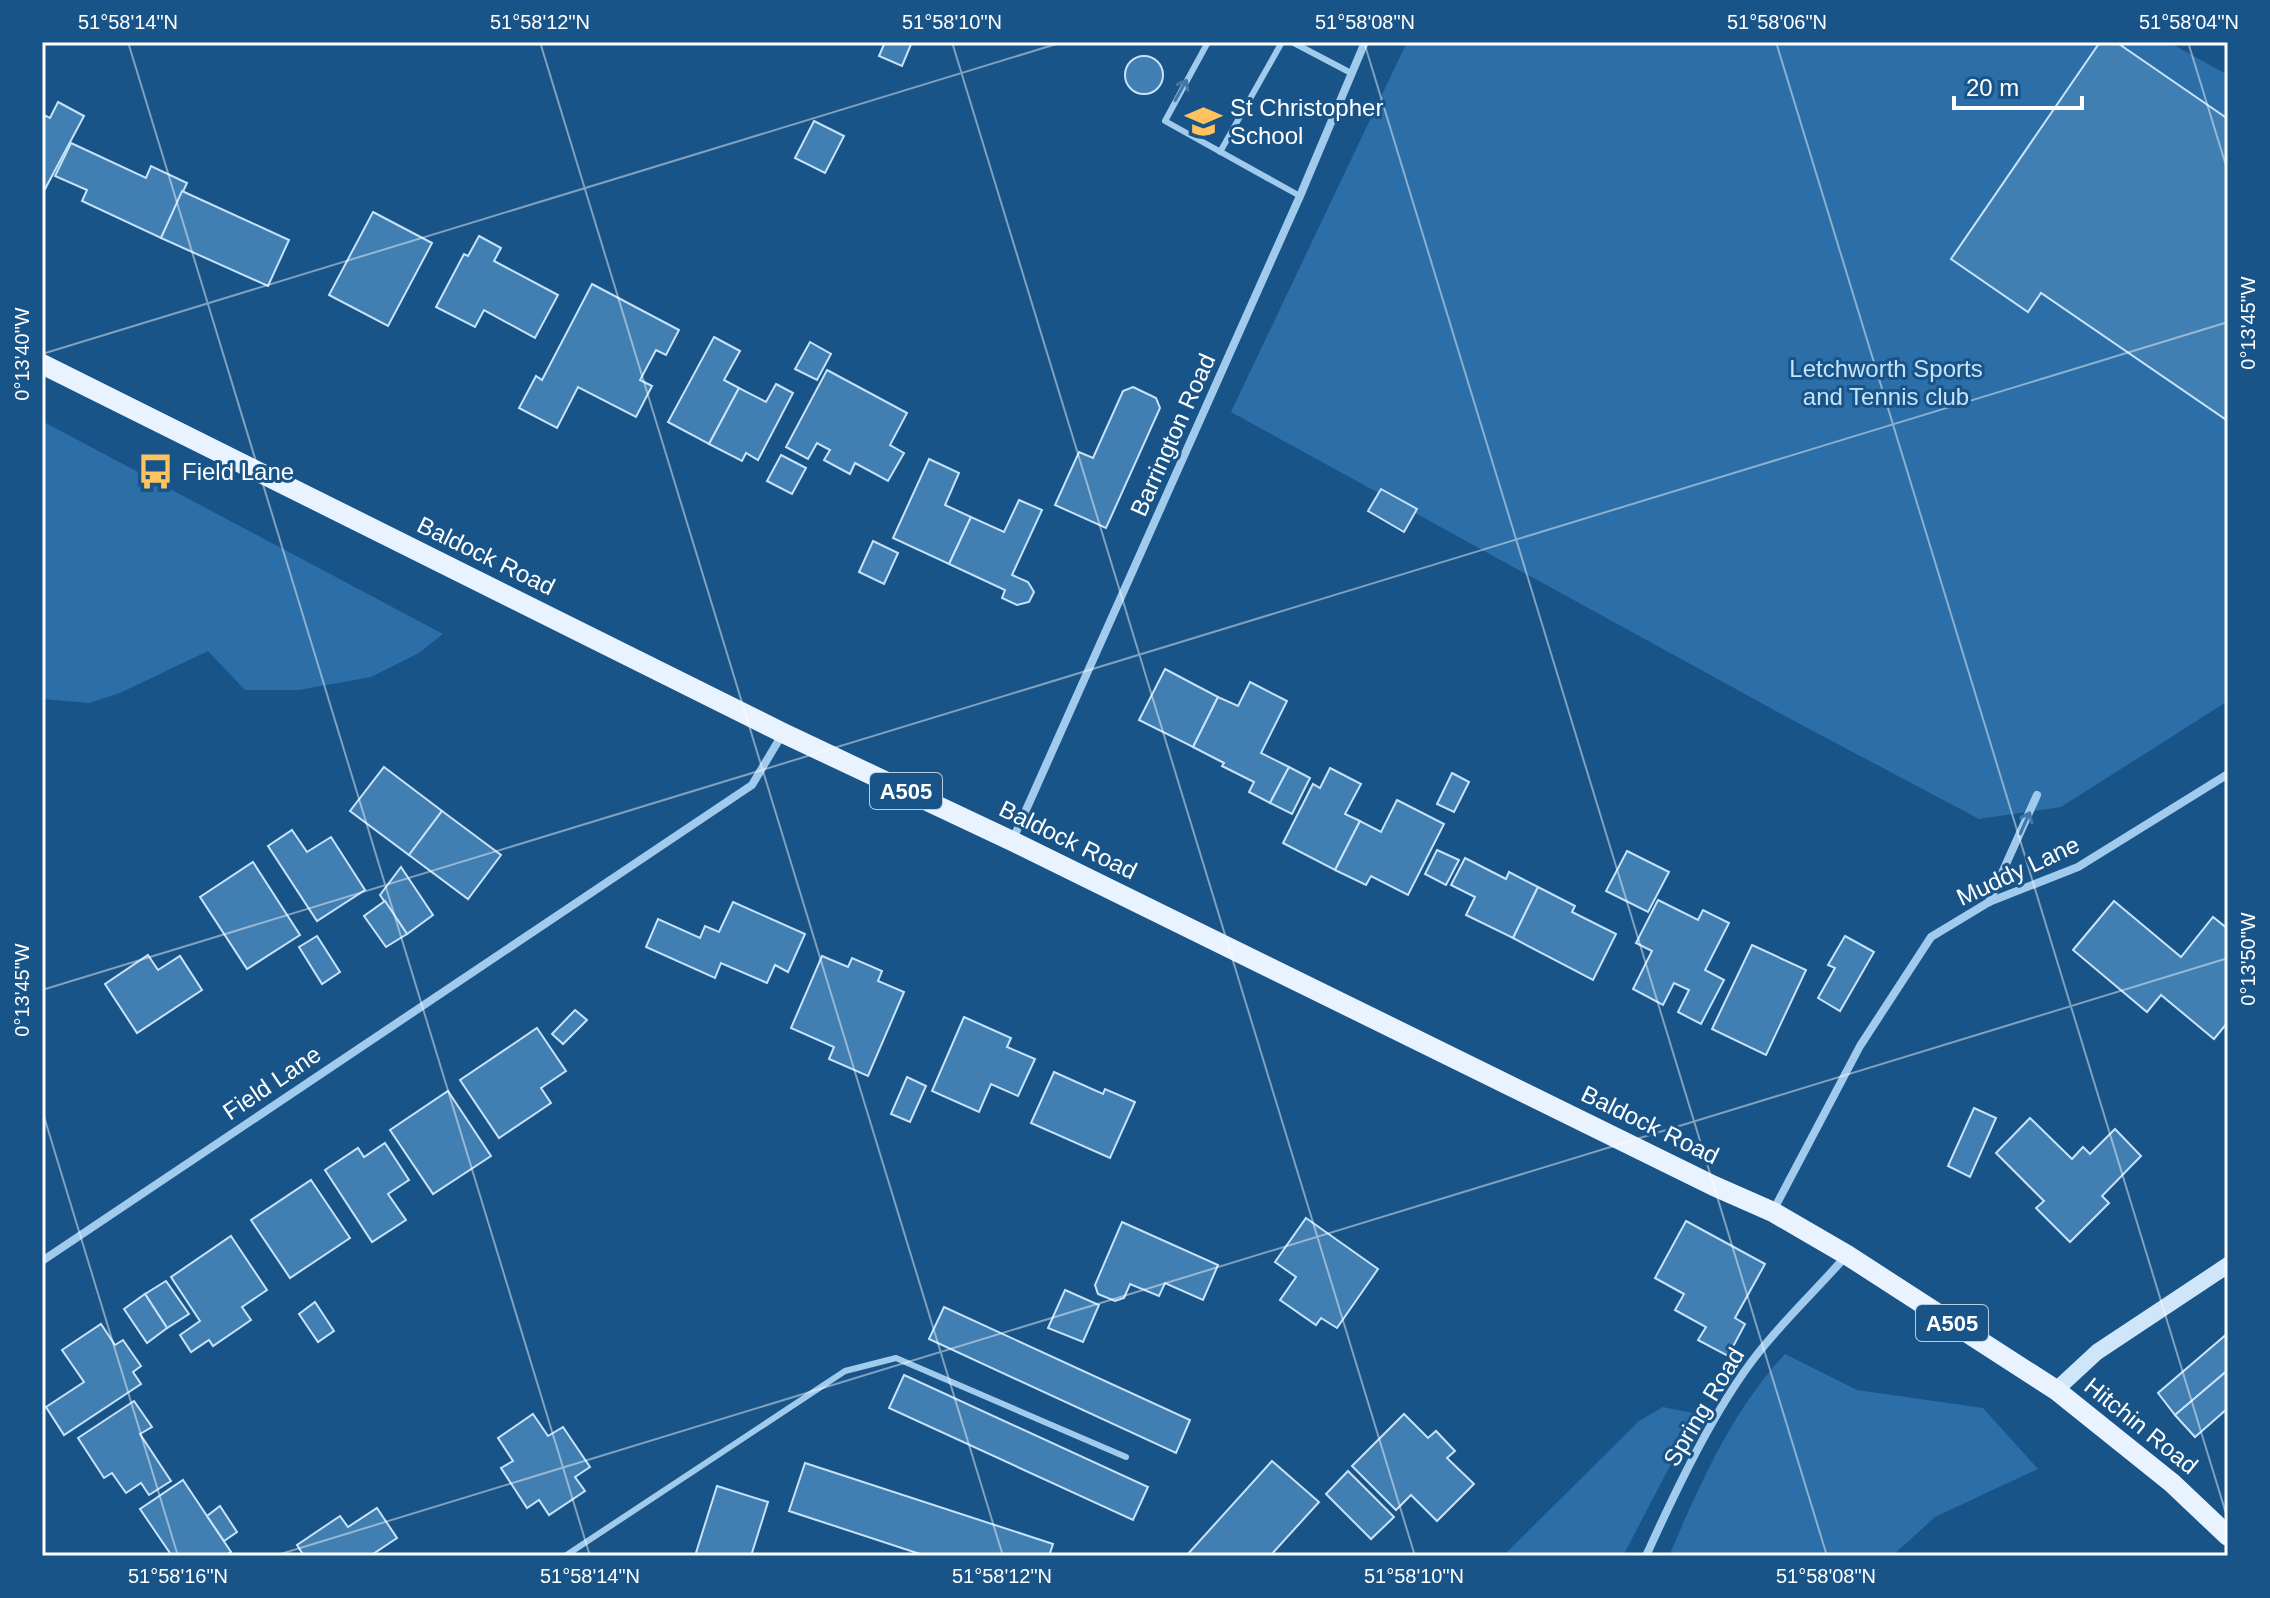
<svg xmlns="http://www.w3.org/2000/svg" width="2270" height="1598" font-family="Helvetica,sans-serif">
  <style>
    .green { fill: #2b6ea8 }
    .building { fill: #417eb2; stroke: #c7e3fa; stroke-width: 2 }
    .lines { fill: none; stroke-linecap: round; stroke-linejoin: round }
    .lane { stroke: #a1cbed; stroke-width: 6 }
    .street { stroke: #a1cbed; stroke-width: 8 }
    .secondary { stroke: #cee5fa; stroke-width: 16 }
    .primary { stroke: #e8f3ff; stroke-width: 20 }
    .oneway { stroke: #4278a7 }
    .ticks { fill: none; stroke: #fff; stroke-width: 2; stroke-opacity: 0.45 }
    .labels { text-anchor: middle; stroke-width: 6; stroke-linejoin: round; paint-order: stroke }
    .shield { fill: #195489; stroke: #baccdc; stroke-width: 2 }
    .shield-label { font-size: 22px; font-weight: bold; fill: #fff }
    .poi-label { font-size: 24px; fill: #fff; stroke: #195489; text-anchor: start }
    .park-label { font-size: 24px; fill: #c7e3fa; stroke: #195489 }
    .street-label { font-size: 24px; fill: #fff; stroke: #195489 }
    .neatline { fill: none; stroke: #fff; stroke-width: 3 }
    .ticks-label { font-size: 20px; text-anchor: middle; fill: #fff }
  </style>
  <rect width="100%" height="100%" fill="#195489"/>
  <g class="green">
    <path d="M1407 42H2168L2228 75V701L2061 807 1979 819 1783 715 1231 412Z"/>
    <path d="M42 421 443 634 419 653 371 677 299 690H245L208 651 120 693 89 703 42 699Z"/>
    <path d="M1785 1354 1857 1390 1983 1408 2038 1469 1935 1517 1892 1556H1669C1699 1486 1732 1410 1785 1354Z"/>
    <path d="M1663 1407 1697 1414 1623 1556H1503L1639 1421Z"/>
  </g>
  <g class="building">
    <path d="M885 42H912L902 66 879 56Z"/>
    <path d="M2100 42H2116L2228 119V421L2041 293 2028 312 1951 259Z"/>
    <circle cx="1144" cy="75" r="19"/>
    <path d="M58 102 84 116 45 189 42 188V114L50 118Z"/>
    <path d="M814 121 844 136 825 173 795 158Z"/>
    <path d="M71 143 146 178 151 166 187 183 161 238 82 201 87 190 55 176Z"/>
    <path d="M182 191 289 240 268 286 161 238Z"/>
    <path d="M373 212 432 243 388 326 329 295Z"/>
    <path d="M479 236 501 248 494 261 558 295 535 338 484 310 475 327 436 307 464 254 468 256Z"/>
    <path d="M592 284 679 330 666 355 656 350 640 380 652 386 636 417 578 387 557 428 519 408 536 376 542 380Z"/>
    <path d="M714 337 740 351 724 380 739 388 709 444 668 422Z"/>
    <path d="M810 342 831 354 817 380 795 369Z"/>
    <path d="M827 370 907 413 890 445 904 453 888 481 855 463 850 474 824 460 830 450 817 443 808 459 786 447Z"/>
    <path d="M776 384 793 393 758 460 746 453 742 461 709 444 739 388 766 402Z"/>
    <path d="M1133 387 1156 398 1160 408 1106 528 1055 505 1079 452 1093 458 1123 391Z"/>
    <path d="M781 455 806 468 792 494 767 481Z"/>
    <path d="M929 459 959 473 945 505 971 517 949 564 893 538Z"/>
    <path d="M1381 489 1417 509 1404 532 1368 511Z"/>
    <path d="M1019 500 1042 510 1012 575 1028 582 1034 592 1029 602 1017 605 1002 598 1005 590 949 564 971 517 1004 532Z"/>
    <path d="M873 541 898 553 884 584 859 572Z"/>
    <path d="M1165 669 1218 697 1193 747 1139 720Z"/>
    <path d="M1250 682 1287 701 1261 753 1289 767 1270 803 1249 792 1254 782 1222 766 1224 763 1193 747 1218 697 1238 706Z"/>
    <path d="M384 767 442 811 409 855 350 811Z"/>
    <path d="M1289 767 1310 778 1292 814 1270 803Z"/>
    <path d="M1330 768 1361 784 1345 814 1360 821 1335 870 1283 843 1313 784 1320 788Z"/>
    <path d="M1452 773 1469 782 1454 812 1437 804Z"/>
    <path d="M1397 800 1444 824 1408 895 1371 876 1366 885 1335 870 1360 821 1381 832Z"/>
    <path d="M442 811 501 855 468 899 409 855Z"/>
    <path d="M292 830 307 852 331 837 365 890 317 921 268 846Z"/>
    <path d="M1437 850 1459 860 1446 885 1425 874Z"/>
    <path d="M1627 851 1669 872 1648 912 1606 891Z"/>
    <path d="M1465 858 1506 879 1509 872 1538 887 1513 938 1466 915 1475 897 1451 885Z"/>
    <path d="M253 862 300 935 247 969 200 897Z"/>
    <path d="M401 867 433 915 407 934 380 895Z"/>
    <path d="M1538 887 1575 906 1572 912 1616 934 1593 980 1513 938Z"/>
    <path d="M1658 900 1698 920 1703 910 1729 923 1705 970 1724 980 1701 1024 1678 1012 1689 990 1674 983 1663 1005 1633 989 1652 951 1636 943Z"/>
    <path d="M385 901 407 934 386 947 364 916Z"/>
    <path d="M2114 901 2181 957 2213 917 2228 929V1022L2214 1039 2161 995 2147 1012 2073 950Z"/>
    <path d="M733 902 805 934 788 972 775 965 767 983 721 963 715 978 646 947 658 919 700 938 705 926 719 932Z"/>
    <path d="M317 936 340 972 322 984 299 947Z"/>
    <path d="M1845 936 1874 952 1840 1011 1818 998 1835 968 1828 965Z"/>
    <path d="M1752 945 1806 970 1766 1055 1712 1029Z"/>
    <path d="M148 955 158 970 180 956 202 990 137 1033 105 984Z"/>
    <path d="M822 956 848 967 852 958 882 971 878 981 904 992 868 1076 829 1059 834 1047 791 1028Z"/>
    <path d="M575 1010 587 1020 563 1044 552 1034Z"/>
    <path d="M964 1017 1011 1038 1007 1047 1035 1059 1018 1096 991 1084 979 1112 932 1091Z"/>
    <path d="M537 1028 566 1071 541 1088 551 1103 499 1138 460 1080Z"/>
    <path d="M1054 1072 1103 1094 1105 1089 1135 1102 1110 1158 1031 1123Z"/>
    <path d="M907 1077 926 1086 910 1122 891 1114Z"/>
    <path d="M448 1091 491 1156 433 1194 390 1130Z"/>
    <path d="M1974 1108 1996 1118 1970 1177 1948 1166Z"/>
    <path d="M2030 1118 2072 1159 2083 1147 2090 1154 2115 1129 2141 1156 2102 1196 2109 1203 2070 1242 2036 1208 2044 1201 1996 1153Z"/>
    <path d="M385 1143 409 1180 388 1194 406 1220 372 1242 325 1170 358 1148 364 1157Z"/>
    <path d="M311 1180 350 1238 290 1278 251 1220Z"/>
    <path d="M1306 1218 1378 1269 1337 1328 1321 1318 1316 1325 1280 1300 1296 1277 1275 1262Z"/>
    <path d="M1686 1221 1765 1264 1735 1318 1745 1324 1728 1356 1698 1340 1706 1327 1675 1310 1684 1294 1655 1278Z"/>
    <path d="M1122 1222 1218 1265 1203 1300 1165 1283 1159 1296 1130 1284 1124 1298 1115 1301 1098 1294 1095 1285Z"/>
    <path d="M231 1236 267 1290 242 1307 251 1320 213 1346 209 1340 191 1352 180 1335 200 1321 171 1277Z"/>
    <path d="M166 1281 189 1314 167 1328 145 1294Z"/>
    <path d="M1065 1290 1099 1305 1083 1342 1048 1328Z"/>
    <path d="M145 1294 167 1328 147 1343 124 1309Z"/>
    <path d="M315 1302 334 1331 318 1342 299 1314Z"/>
    <path d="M944 1307 1190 1420 1176 1453 929 1339Z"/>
    <path d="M101 1324 115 1345 123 1340 141 1366 133 1372 141 1384 64 1435 46 1407 84 1382 62 1350Z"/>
    <path d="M2228 1333V1370L2175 1415 2158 1393Z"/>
    <path d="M2228 1370V1408L2195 1437 2175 1415Z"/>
    <path d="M904 1375 1148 1487 1133 1520 889 1408Z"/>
    <path d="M134 1401 152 1427 140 1434 171 1481 149 1495 141 1483 126 1493 112 1473 104 1478 78 1438Z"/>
    <path d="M533 1414 548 1436 563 1427 590 1467 575 1477 585 1491 549 1515 539 1500 527 1508 501 1468 513 1461 498 1438Z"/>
    <path d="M1404 1414 1428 1438 1436 1431 1455 1451 1447 1458 1474 1484 1437 1521 1411 1495 1396 1510 1352 1466Z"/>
    <path d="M1272 1461 1319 1502 1270 1556H1186Z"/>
    <path d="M805 1463 1053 1544 1049 1556H926L789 1511Z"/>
    <path d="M1348 1471 1394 1517 1371 1539 1326 1494Z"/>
    <path d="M183 1480 231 1552 224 1556H172L140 1509Z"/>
    <path d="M717 1486 768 1502 751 1556H695Z"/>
    <path d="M220 1506 237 1532 224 1541 207 1516Z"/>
    <path d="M377 1508 397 1538 370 1556H304L297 1545 340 1516 348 1527Z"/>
  </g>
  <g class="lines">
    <g class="lane">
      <path d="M1208 42 1165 121 1300 196"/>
      <path d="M1292 42 1351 73"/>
      <path d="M1220 152 1282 42"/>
      <path d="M565 1556 845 1371 896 1358 1126 1457"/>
    </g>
    <g class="street">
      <path d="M1013 839 1300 196 1365 42"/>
      <path d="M1989 902 2037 795"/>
      <path d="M1773 1211 1860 1046 1931 937 1989 902 2078 867 2228 774"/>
      <path d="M42 1261 752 785 783 733"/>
      <path d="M1646 1556C1675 1492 1715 1407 1759 1352 1786 1318 1818 1288 1846 1256"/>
    </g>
    <path class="secondary" d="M2056 1390 2097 1352 2228 1265"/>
    <path class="primary" d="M42 364 783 733 1012 841 1714 1186 1773 1212 1847 1255 2056 1390 2172 1483 2228 1536"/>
  </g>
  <defs><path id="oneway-shaft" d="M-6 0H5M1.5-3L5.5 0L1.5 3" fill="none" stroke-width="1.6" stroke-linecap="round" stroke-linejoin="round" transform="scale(2)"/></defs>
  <g class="oneway">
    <use href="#oneway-shaft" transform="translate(1181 90) rotate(-61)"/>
    <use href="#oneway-shaft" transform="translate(2025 823) rotate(-66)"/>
  </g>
  <path class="ticks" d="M128 42 590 1556M540 42 1003 1556M952 42 1415 1556M1364 42 1827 1556M1776 42 2228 1520M2188 42 2228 172M42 354 1063 42M42 990 2228 322M42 1110 178 1556M274 1556 2228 958"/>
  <defs>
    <symbol id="school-bare" viewBox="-9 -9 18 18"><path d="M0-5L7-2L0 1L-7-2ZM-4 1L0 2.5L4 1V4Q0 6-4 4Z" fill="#ffc25e" stroke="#195489" stroke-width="2.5" paint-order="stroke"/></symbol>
    <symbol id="bus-bare" viewBox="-9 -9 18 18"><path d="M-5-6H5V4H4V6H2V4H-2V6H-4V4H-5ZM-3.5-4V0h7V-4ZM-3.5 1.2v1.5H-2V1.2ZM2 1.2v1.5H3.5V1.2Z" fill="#ffc25e" stroke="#195489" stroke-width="2.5" paint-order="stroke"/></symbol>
  </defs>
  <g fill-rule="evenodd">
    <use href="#school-bare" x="1178" y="96" width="51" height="51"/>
    <use href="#bus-bare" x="130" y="446" width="51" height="51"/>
  </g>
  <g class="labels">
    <g class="shield">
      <rect x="870" y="773" width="72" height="36" rx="6"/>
      <rect x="1916" y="1305" width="72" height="36" rx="6"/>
    </g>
    <g class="shield-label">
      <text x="906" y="799">A505</text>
      <text x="1952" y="1331">A505</text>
    </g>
    <g class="poi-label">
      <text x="1230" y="116">St Christopher<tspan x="1230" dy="28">School</tspan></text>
      <text x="182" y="480">Field Lane</text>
    </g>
    <g class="park-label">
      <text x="1886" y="377">Letchworth Sports<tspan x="1886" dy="28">and Tennis club</tspan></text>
    </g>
    <g class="street-label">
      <text transform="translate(1173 435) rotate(-66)" y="8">Barrington Road</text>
      <text transform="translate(486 556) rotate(26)" y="8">Baldock Road</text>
      <text transform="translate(1068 840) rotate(26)" y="8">Baldock Road</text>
      <text transform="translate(2018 871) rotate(-25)" y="8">Muddy Lane</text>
      <text transform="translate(272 1083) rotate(-34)" y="8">Field Lane</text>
      <text transform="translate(1650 1125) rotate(26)" y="8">Baldock Road</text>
      <text transform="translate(1704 1407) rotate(-59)" y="8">Spring Road</text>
      <text transform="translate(2141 1426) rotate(39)" y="8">Hitchin Road</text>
    </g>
  </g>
  <rect width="2270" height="1598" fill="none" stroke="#195489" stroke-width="88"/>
  <path d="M1954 96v12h128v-12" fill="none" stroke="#ffffff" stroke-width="4"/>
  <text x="1966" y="96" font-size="24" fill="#ffffff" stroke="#195489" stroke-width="6" paint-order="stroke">20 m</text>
  <rect x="44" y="44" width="2182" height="1510" class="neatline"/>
  <g class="ticks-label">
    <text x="128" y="29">51°58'14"N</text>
    <text x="540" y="29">51°58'12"N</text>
    <text x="952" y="29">51°58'10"N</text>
    <text x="1365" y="29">51°58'08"N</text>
    <text x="1777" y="29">51°58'06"N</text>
    <text x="2189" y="29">51°58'04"N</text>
    <text transform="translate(2248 323) rotate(-90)" y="7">0°13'45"W</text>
    <text transform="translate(22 354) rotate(-90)" y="7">0°13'40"W</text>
    <text transform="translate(2248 959) rotate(-90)" y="7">0°13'50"W</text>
    <text transform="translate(22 990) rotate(-90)" y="7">0°13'45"W</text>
    <text x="178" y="1583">51°58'16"N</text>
    <text x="590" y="1583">51°58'14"N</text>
    <text x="1002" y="1583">51°58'12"N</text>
    <text x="1414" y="1583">51°58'10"N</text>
    <text x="1826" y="1583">51°58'08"N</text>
  </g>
</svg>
